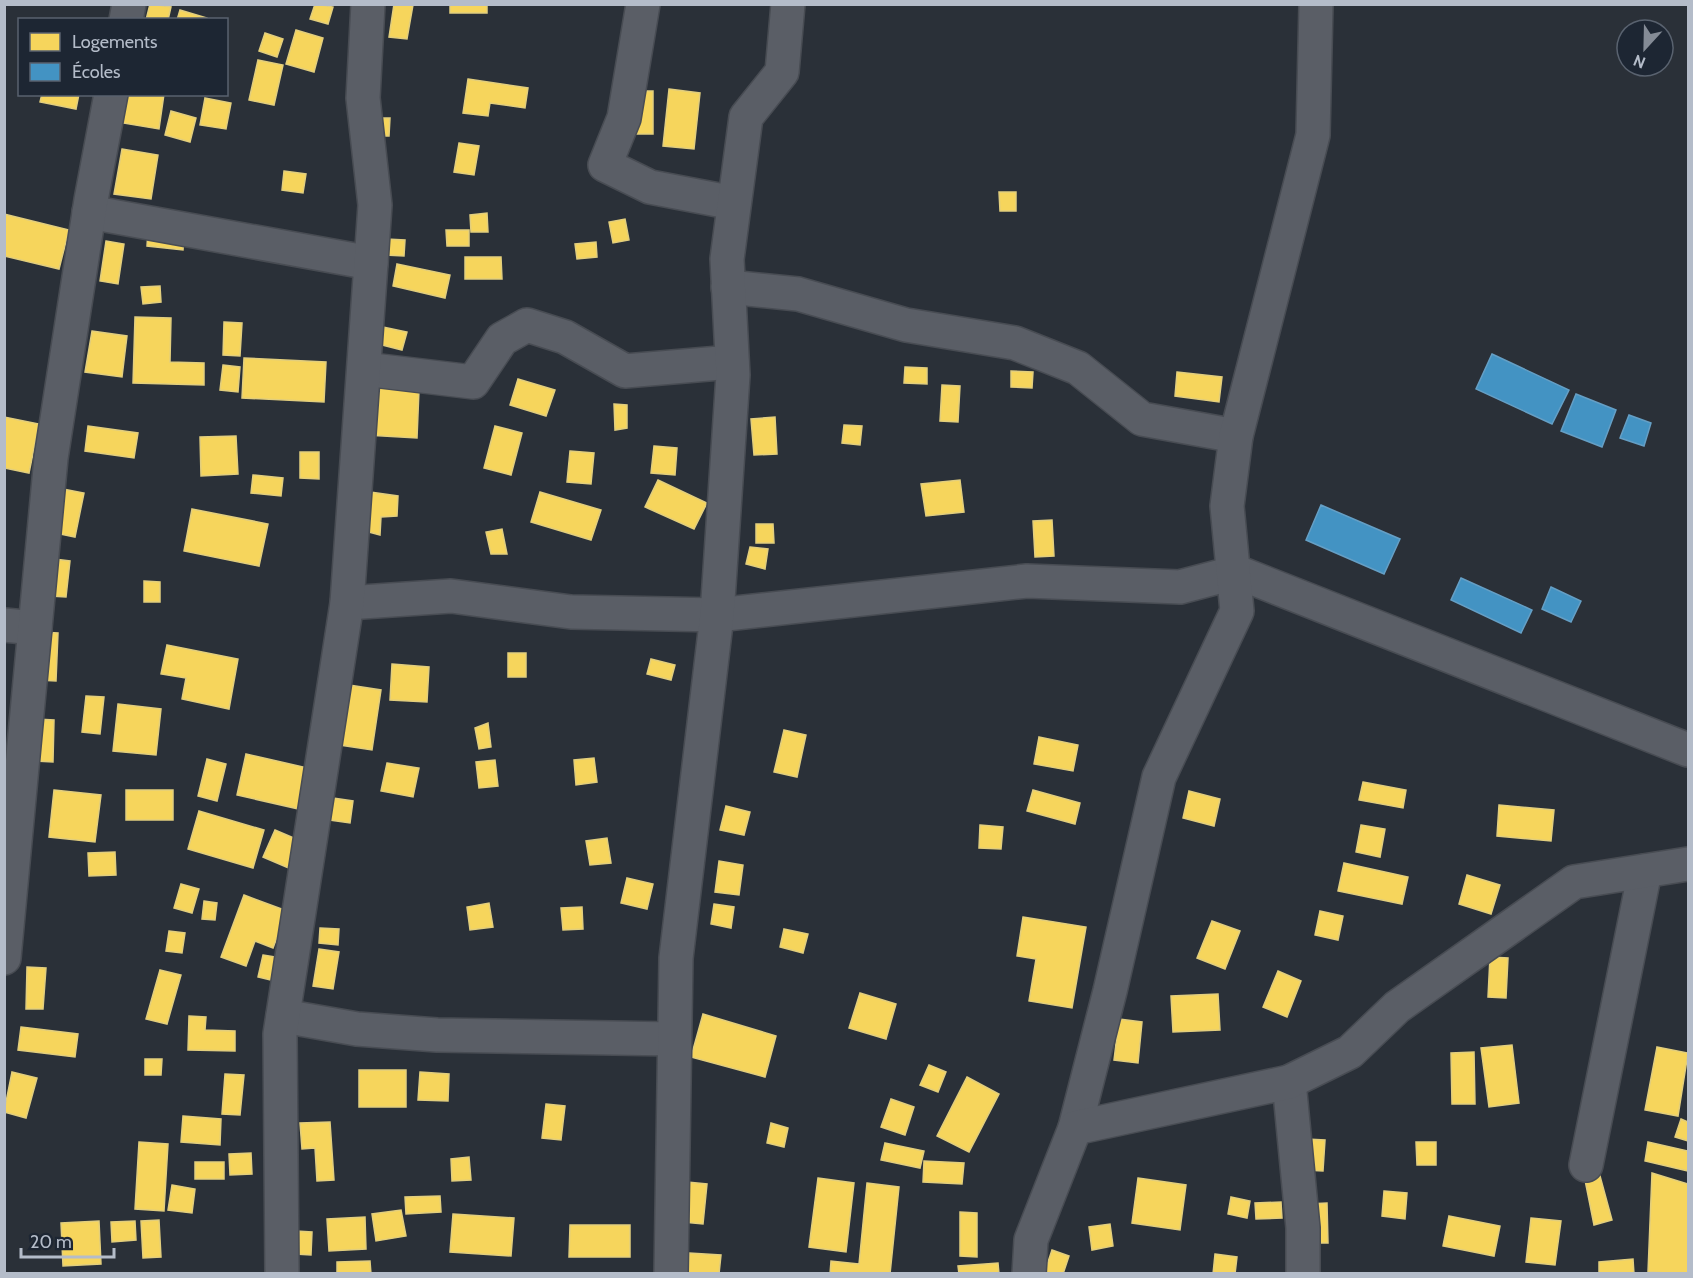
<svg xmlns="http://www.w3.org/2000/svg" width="1693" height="1278" font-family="Cabin,sans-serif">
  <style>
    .homes { fill: #f6d55c; stroke: #e2ce7d; stroke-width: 1.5 }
    .schools { fill: #4393c3; stroke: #659fc5; stroke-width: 1.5 }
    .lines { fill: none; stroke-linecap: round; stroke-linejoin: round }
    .minor-casing { stroke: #484c53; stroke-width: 36 }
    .minor { stroke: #5a5e66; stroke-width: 33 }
  </style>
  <rect width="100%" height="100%" fill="#2a3038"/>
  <g class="homes">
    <path d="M150 4 171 7 168 20H146Z"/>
    <path d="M315 4 333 7 328 24 310 19Z"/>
    <path d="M394 4 413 5 407 39 389 37Z"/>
    <rect x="450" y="4" width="37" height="9"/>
    <path d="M180 10 207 18V20H177Z"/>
    <path d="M296 30 323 38 314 72 286 64Z"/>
    <path d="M265 33 283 39 277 57 259 51Z"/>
    <path d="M258 60 283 65 274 105 249 100Z"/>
    <path d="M468 79 528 88 525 108 490 103 488 116 463 113Z"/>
    <path d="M669 89 700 93 694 149 663 146Z"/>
    <rect x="634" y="91" width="19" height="43"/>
    <path d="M42 94H79L76 109 40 102Z"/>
    <path d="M128 94H164L159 129 123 123Z"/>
    <path d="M205 98 231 103 226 129 200 125Z"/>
    <path d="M171 111 196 118 190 142 165 135Z"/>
    <path d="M376 118H390L389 136H376Z"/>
    <path d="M459 143 479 146 474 175 454 172Z"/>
    <path d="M122 149 158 155 151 199 114 194Z"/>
    <path d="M284 171 306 174 303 193 282 190Z"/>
    <path d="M999 192H1016V211H1000Z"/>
    <path d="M487 213 488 232H471L470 215Z"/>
    <path d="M4 214 69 230 59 269 4 256Z"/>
    <path d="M625 219 629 240 613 243 609 222Z"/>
    <path d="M446 230H469V246H447Z"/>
    <path d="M148 231 184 236 183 250 147 246Z"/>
    <path d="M386 239 405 240 404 256 385 255Z"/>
    <path d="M106 241 124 244 118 284 100 281Z"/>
    <path d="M596 242 597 257 577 259 575 244Z"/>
    <path d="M465 257H501L502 279H465Z"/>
    <path d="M397 264 450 275 445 298 393 286Z"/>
    <path d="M160 286 161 302 143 304 141 287Z"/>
    <path d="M135 317 171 318 170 362 204 363V385L133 383Z"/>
    <path d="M224 322 242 323 240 356 223 355Z"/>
    <path d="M383 327 407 332 402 350 378 344Z"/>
    <path d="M92 331 127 336 122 377 85 372Z"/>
    <path d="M244 358 326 362 324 402 242 398Z"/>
    <path d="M223 365 240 367 238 392 220 390Z"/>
    <path d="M905 367 927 368V384L904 383Z"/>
    <path d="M1011 371 1033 372 1032 388 1011 387Z"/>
    <path d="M1177 372 1222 377 1219 402 1175 396Z"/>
    <path d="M518 379 555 390 546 416 510 405Z"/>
    <path d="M942 385 960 386 958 422 940 421Z"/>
    <path d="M368 387 419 390 417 438 366 435Z"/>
    <path d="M614 404 627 405V428L615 430Z"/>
    <path d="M4 417 39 424 29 473 4 468Z"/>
    <path d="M775 417 777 454 754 455 751 419Z"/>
    <path d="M844 425 862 426 860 445 842 443Z"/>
    <path d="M88 426 138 433 134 458 85 451Z"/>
    <path d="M495 426 522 433 511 475 484 468Z"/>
    <path d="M236 436 238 474 201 476 200 437Z"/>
    <path d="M654 446 677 448 675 475 651 473Z"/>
    <path d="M570 451 594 453 591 484 567 482Z"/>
    <path d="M300 452H319V479L300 478Z"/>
    <path d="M253 475 283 478 281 496 251 493Z"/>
    <path d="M658 480 707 503 694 529 645 507Z"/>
    <path d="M960 480 964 512 926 516 921 484Z"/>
    <path d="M63 489 84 493 75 537 55 533Z"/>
    <path d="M363 491 398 496 397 516 381 517 380 535 361 530Z"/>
    <path d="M540 492 601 510 591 540 531 522Z"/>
    <path d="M192 509 268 524 259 566 184 551Z"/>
    <path d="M1052 520 1054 556 1035 557 1033 521Z"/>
    <path d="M756 524H773L774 543H756Z"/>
    <path d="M502 529 507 554H491L486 532Z"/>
    <path d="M750 547 768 549 765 569 746 564Z"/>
    <path d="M54 559 70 561 66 597 50 596Z"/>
    <path d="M144 581 160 582V602H144Z"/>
    <path d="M40 632 58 633 56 681 38 680Z"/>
    <path d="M167 645 238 659 229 709 182 699 186 678 161 674Z"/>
    <rect x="508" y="653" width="18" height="24"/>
    <path d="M651 659 675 665 671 680 647 674Z"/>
    <path d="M392 664 429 667 427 702 390 700Z"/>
    <path d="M349 685 381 690 372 750 340 745Z"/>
    <path d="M86 696 104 697 100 734 82 732Z"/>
    <path d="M118 704 161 709 156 755 113 751Z"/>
    <path d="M36 719 54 720 53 762 35 761Z"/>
    <path d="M488 723 491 747 479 749 475 728Z"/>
    <path d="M784 730 806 735 797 777 774 772Z"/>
    <path d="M1039 737 1078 745 1073 771 1034 764Z"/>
    <path d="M246 754 312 769 303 810 237 795Z"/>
    <path d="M594 758 597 782 576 785 574 760Z"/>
    <path d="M207 759 226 764 217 801 198 796Z"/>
    <path d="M495 760 498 786 479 788 476 762Z"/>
    <path d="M387 763 419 768 413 797 381 791Z"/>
    <path d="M1363 782 1406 790 1403 808 1359 800Z"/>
    <path d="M54 790 101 795 95 842 49 837Z"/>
    <rect x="126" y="790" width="47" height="30"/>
    <path d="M1033 790 1080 803 1075 824 1027 811Z"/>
    <path d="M1189 791 1220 799 1214 826 1183 818Z"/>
    <path d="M333 798 353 801 350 823 330 820Z"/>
    <path d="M1499 805 1554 810 1551 841 1497 836Z"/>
    <path d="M726 806 750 812 744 835 720 830Z"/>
    <path d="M199 811 264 830 253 868 188 849Z"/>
    <path d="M980 825 1003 827 1001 849 979 848Z"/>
    <path d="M1361 825 1385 829 1380 857 1356 852Z"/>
    <path d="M275 830 303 842 291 869 263 857Z"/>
    <path d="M607 838 611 863 590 865 586 841Z"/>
    <path d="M115 852 116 875 89 876 88 853Z"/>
    <path d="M719 861 743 865 739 895 715 892Z"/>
    <path d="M1344 863 1408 877 1402 904 1338 891Z"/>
    <path d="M1467 875 1500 885 1491 914 1459 904Z"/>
    <path d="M627 878 653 884 647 909 621 903Z"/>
    <path d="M181 884 199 889 192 913 174 908Z"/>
    <path d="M244 895 287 911 273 948 255 941 246 966 221 957Z"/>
    <path d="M204 901 217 903 215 920 202 919Z"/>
    <path d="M489 903 493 927 470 930 467 907Z"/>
    <path d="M714 904 734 907 731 928 711 924Z"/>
    <path d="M582 907 583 929 563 930 561 908Z"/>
    <path d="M1320 911 1343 916 1338 940 1315 935Z"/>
    <path d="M1023 917 1086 927 1072 1008 1029 1001 1036 959 1017 956Z"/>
    <path d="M1212 921 1240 931 1225 969 1197 958Z"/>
    <path d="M320 928 339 929 338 945 319 943Z"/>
    <path d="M784 929 808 934 803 953 780 947Z"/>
    <path d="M169 931 185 933 182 953 166 951Z"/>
    <path d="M319 949 339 952 333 989 313 986Z"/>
    <path d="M263 955 276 957 271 980 258 977Z"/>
    <path d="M1490 957 1508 958 1506 998 1488 997Z"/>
    <path d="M27 967 46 968 43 1009H26Z"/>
    <path d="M160 970 181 975 167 1024 146 1019Z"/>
    <path d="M1278 971 1301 981 1287 1017 1263 1007Z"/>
    <path d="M860 993 896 1004 886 1039 849 1028Z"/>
    <path d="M1218 994 1220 1030 1173 1032 1171 996Z"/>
    <path d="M703 1014 776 1036 765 1077 691 1057Z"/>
    <path d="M189 1016 206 1017 205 1030 235 1031V1051L188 1050Z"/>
    <path d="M1119 1019 1142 1022 1138 1063 1114 1060Z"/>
    <path d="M21 1027 78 1034 75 1057 18 1050Z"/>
    <path d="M1512 1045 1519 1103 1489 1107 1481 1048Z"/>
    <path d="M1657 1047 1688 1053 1678 1116 1645 1110Z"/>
    <path d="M1474 1052 1475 1104H1452L1451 1053Z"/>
    <path d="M145 1059H162L161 1075H145Z"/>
    <path d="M929 1065 946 1072 938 1092 920 1085Z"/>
    <rect x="359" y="1070" width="47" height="37"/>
    <path d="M12 1072 37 1078 26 1118 4 1112Z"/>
    <path d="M420 1072 449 1074 448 1101 418 1100Z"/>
    <path d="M225 1074 244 1075 240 1115 222 1114Z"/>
    <path d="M967 1077 999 1094 969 1152 937 1136Z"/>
    <path d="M891 1099 914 1107 905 1135 881 1127Z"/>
    <path d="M546 1104 565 1106 561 1140 542 1138Z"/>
    <path d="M183 1116 221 1119 220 1145 181 1142Z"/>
    <path d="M1681 1119 1688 1122V1141L1675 1137Z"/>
    <path d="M330 1122 334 1180 317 1181 315 1148 302 1149 300 1123Z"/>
    <path d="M771 1123 788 1128 784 1147 767 1143Z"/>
    <path d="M1306 1139 1325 1140 1323 1171 1305 1170Z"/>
    <path d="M139 1142 168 1144 164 1211 135 1209Z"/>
    <path d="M1416 1142H1436V1165H1417Z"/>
    <path d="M1648 1142 1688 1151V1171L1645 1161Z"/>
    <path d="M885 1143 924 1151 920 1168 881 1160Z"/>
    <path d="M251 1153 252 1174 230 1175 229 1154Z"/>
    <path d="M469 1157 471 1180 452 1181 451 1159Z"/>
    <path d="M924 1161 964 1163 962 1184 923 1182Z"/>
    <rect x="195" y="1162" width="29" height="17"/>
    <path d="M1652 1173 1688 1184V1274L1648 1272Z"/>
    <path d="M1584 1175 1600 1176 1612 1220 1594 1225Z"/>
    <path d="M818 1178 854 1183 846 1252 809 1247Z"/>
    <path d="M1138 1178 1186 1185 1180 1230 1132 1223Z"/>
    <path d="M687 1182 707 1184 703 1224 683 1222Z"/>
    <path d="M867 1183 899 1187 890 1274H830L831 1261 859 1264Z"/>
    <path d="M172 1185 195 1189 192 1213 168 1210Z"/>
    <path d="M1384 1191 1407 1193 1405 1219 1382 1216Z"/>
    <path d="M440 1196 441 1212 406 1214 405 1197Z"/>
    <path d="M1231 1197 1250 1201 1247 1218 1228 1214Z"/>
    <path d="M1281 1202 1282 1218 1256 1219 1255 1203Z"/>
    <path d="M1327 1203 1328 1243H1309L1307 1204Z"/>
    <path d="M401 1210 406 1236 376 1241 372 1214Z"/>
    <path d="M960 1212 977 1213V1257L960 1256Z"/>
    <path d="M453 1214 514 1218 511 1256 450 1252Z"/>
    <path d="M1449 1216 1500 1226 1494 1256 1443 1246Z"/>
    <path d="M365 1217 366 1249 329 1251 327 1219Z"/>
    <path d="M1531 1218 1561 1221 1555 1265 1526 1262Z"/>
    <path d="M159 1220 161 1257 143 1258 141 1221Z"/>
    <path d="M99 1221 101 1264 63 1266 61 1223Z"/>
    <path d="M135 1221 136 1240 112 1242 111 1222Z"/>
    <path d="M1110 1224 1113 1246 1092 1250 1089 1227Z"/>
    <path d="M570 1225H630V1257H569Z"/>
    <path d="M296 1231 312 1232 311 1255 295 1254Z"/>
    <path d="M1052 1250 1069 1256 1063 1274H1044Z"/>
    <path d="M689 1253 721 1255 719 1274H688Z"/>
    <path d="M1215 1254 1237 1257 1235 1274H1213Z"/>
    <path d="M1633 1259 1634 1274H1599V1262Z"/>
    <path d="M370 1261 371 1274H337V1262Z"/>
    <path d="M998 1263 999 1274H959L958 1266Z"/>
  </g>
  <g class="schools">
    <path d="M1492 354 1569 390 1552 424 1476 389Z"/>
    <path d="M1576 394 1616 410 1602 447 1561 431Z"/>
    <path d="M1629 415 1651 423 1644 446 1620 438Z"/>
    <path d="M1321 505 1400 539 1384 574 1306 540Z"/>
    <path d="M1461 578 1532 610 1521 633 1451 600Z"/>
    <path d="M1551 587 1581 601 1571 622 1542 609Z"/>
  </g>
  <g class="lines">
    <defs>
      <g id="minor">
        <path d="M643 4 624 118 605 165 650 187 734 203"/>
        <path d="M126 20 129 4"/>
        <path d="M89 212 371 263"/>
        <path d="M728 287 798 294 906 325 1015 343 1078 368 1142 419 1236 436"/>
        <path d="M364 369 473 382 502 339 527 325 565 337 625 371 732 362"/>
        <path d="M347 603 451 596 571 612 717 615 1027 581 1180 587 1237 572 1688 750"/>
        <path d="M4 625 35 628"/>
        <path d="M4 958 51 458 91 200 111 94"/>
        <path d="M283 1016 357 1029 437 1035 674 1039"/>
        <path d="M1289 1082 1303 1228V1274"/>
        <path d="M1075 1128 1110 991 1159 777 1237 611 1227 506 1236 436 1313 135 1316 4"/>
        <path d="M1586 1165 1645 871"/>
        <path d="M282 1274 280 1034 347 603 371 263 375 205 363 98 368 4"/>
        <path d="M671 1274 676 958 717 615 733 375 727 259 746 117 782 72 788 4"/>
        <path d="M1029 1274 1031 1240 1075 1128 1289 1082 1350 1052 1397 1007 1574 882 1688 864"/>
      </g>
    </defs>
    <use href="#minor" class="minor-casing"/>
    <use href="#minor" class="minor"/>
  </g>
  <rect width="1693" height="1278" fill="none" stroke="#b4bcc9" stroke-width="12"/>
  <rect x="18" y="18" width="210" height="78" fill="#1d2633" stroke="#59626f" stroke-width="1.5"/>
  <rect x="30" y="33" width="30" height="18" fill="#f6d55c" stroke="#59626f" stroke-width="1.5"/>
  <text x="72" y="48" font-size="18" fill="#b4bcc9">Logements</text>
  <rect x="30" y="63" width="30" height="18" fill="#4393c3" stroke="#59626f" stroke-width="1.5"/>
  <text x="72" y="78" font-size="18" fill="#b4bcc9">Écoles</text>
  <g transform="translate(1645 48) rotate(202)"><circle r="28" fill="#1d2633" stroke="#59626f" stroke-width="1.5"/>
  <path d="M0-4.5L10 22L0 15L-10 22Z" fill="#848b96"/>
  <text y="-9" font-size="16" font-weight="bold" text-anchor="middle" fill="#b4bcc9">N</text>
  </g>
  <path d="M21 1248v9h93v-9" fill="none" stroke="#b4bcc9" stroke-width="3"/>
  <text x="30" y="1248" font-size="18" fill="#b4bcc9" stroke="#1d2633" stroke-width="4.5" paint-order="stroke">20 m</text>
</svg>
